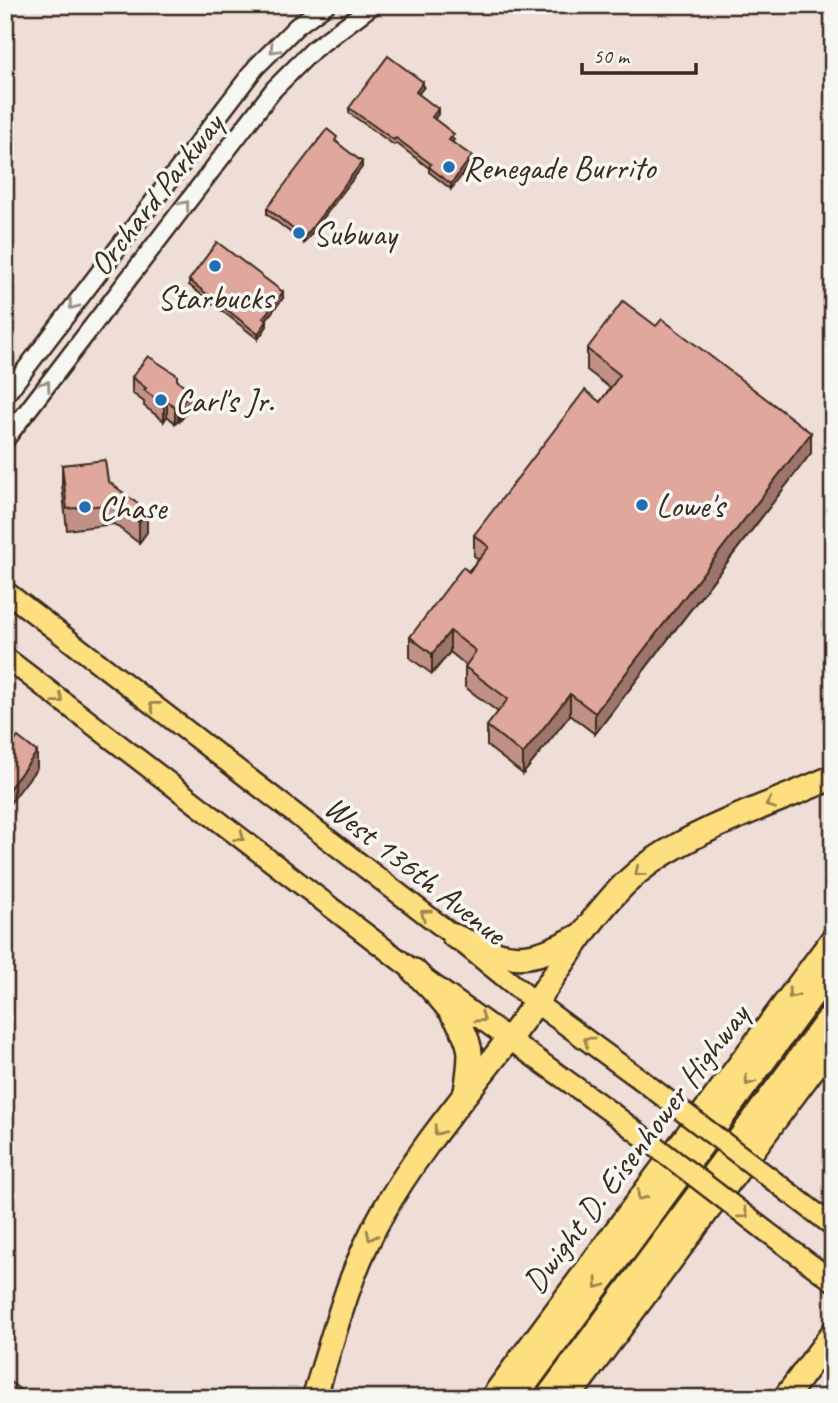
<svg xmlns="http://www.w3.org/2000/svg" width="838" height="1403" font-family="Caveat,sans-serif">
  <style>
    .lines { fill: none; stroke-linecap: round; stroke-linejoin: round }
    .minor-casing { stroke: #3b2a1e; stroke-width: 21 }
    .major-casing { stroke: #3b2a1e; stroke-width: 24 }
    .highway-casing { stroke: #3b2a1e; stroke-width: 28 }
    .minor { stroke: #f6f6f2; stroke-width: 16 }
    .major { stroke: #fedf80; stroke-width: 19 }
    .highway { stroke: #fedf80; stroke-width: 23 }
    .major-bridge-casing { stroke: #3b2a1e; stroke-width: 24; stroke-linecap: butt }
    .major-bridge { stroke: #fedf80; stroke-width: 19 }
    .wall { fill: #c19086; stroke: #3b2a1e; stroke-width: 2 }
    .shaded-wall { fill: #9d756d; stroke: #3b2a1e; stroke-width: 2 }
    .building { fill: #e0a79c; stroke: #3b2a1e; stroke-width: 2 }
    .oneway { stroke: #989088 }
    .oneway2 { stroke: #9c844f }
    .poi-dot { fill: #1f6fb2; stroke: #f6f6f2; stroke-width: 2.5 }
    .labels { text-anchor: middle; stroke-width: 7; stroke-linejoin: round; paint-order: stroke }
    .poi-label { font-size: 33px; fill: #3b2a1e; stroke: #f6f6f2; text-anchor: start }
    .street-label { font-size: 33px; fill: #3b2a1e; stroke: #f6f6f2 }
  </style>
  <rect width="100%" height="100%" fill="#efded8"/>
  <filter id="ink" filterUnits="userSpaceOnUse"><feTurbulence type="fractalNoise" baseFrequency=".0143" numOctaves="2"/><feDisplacementMap in="SourceGraphic" scale="14" xChannelSelector="R" yChannelSelector="G"/><feConvolveMatrix kernelMatrix="1 2 1 2 8 2 1 2 1" color-interpolation-filters="sRGB"/></filter>
  <g filter="url(#ink)">
    <g class="lines">
      <defs>
        <g id="minor">
          <path d="M5 396 256 67 297 26 326 5"/>
          <path d="M5 440 274 89 314 49 373 5"/>
        </g>
        <g id="major">
          <path d="M5 591 454 936 536 1003 640 1079"/>
          <path d="M5 657 414 971 612 1113"/>
          <path d="M791 1194 833 1226"/>
          <path d="M766 1231 833 1281"/>
        </g>
        <g id="highway">
          <path d="M454 936C508 961 525 966 579 936"/>
          <path d="M414 971C434 991 467 1022 470 1053 470 1066 468 1079 466 1092"/>
          <path d="M314 1398C334 1336 349 1271 382 1214 424 1139 484 1075 534 1005 569 956 601 897 651 862 705 825 773 804 833 777"/>
          <path d="M492 1398 833 939"/>
          <path d="M515 1398 833 967"/>
          <path d="M547 1398 833 1013"/>
          <path d="M568 1398 833 1042"/>
          <path d="M785 1398 833 1333"/>
        </g>
      </defs>
      <use href="#minor" class="minor-casing"/>
      <use href="#major" class="major-casing"/>
      <use href="#highway" class="highway-casing"/>
      <use href="#minor" class="minor"/>
      <use href="#major" class="major"/>
      <use href="#highway" class="highway"/>
      <defs>
        <g id="major-bridge">
          <path d="M640 1079 791 1194"/>
          <path d="M612 1113 766 1231"/>
        </g>
      </defs>
      <use href="#major-bridge" class="major-bridge-casing"/>
      <use href="#major-bridge" class="major-bridge"/>
    </g>
    <g class="wall">
      <path d="M423 88 418 94 438 114 434 119 454 140 452 142 472 162 451 189 429 172V168L396 143 394 145 349 113V108Z"/>
      <path d="M337 142 362 167 304 243 267 214V208Z"/>
      <path d="M189 280 283 298 266 320 267 326 258 339 189 285Z"/>
      <path d="M587 349 811 453 595 734 570 715 523 774 487 746V726L498 712 465 687V667L466 665 450 652 432 674 410 658V637L479 559 474 556V535L600 402 610 388 587 370Z"/>
      <path d="M132 377 191 407 180 421 178 420 175 423 167 416 164 421 144 406V402L132 393Z"/>
      <path d="M62 465 108 481 147 532 139 543 114 524 67 530 62 485Z"/>
    </g>
    <g class="shaded-wall">
      <path d="M423 82V88L416 97V92Z"/>
      <path d="M438 109V114L432 123V117Z"/>
      <path d="M472 156V162L451 189V184Z"/>
      <path d="M362 162V167L304 243V238Z"/>
      <path d="M283 292V298L263 323V318Z"/>
      <path d="M267 321V326L258 339V334Z"/>
      <path d="M191 391V407L180 421V405Z"/>
      <path d="M167 401V416L164 421V405Z"/>
      <path d="M178 404V420L175 423V407Z"/>
      <path d="M811 433V453L595 734V713Z"/>
      <path d="M147 511V532L139 543V522Z"/>
      <path d="M450 631V652L432 674V654Z"/>
      <path d="M570 694V715L523 774V754Z"/>
      <path d="M37 752V768L5 810V794Z"/>
      <path d="M13 1331V1336L5 1346V1341Z"/>
    </g>
    <g class="building">
      <path d="M388 56 423 82 416 92 438 109 432 117 454 134 449 140 472 156 451 184 429 167 431 164 396 138 394 140 349 108Z"/>
      <path d="M327 129 337 137 335 141 362 162 304 238 267 208Z"/>
      <path d="M217 242 283 292 263 318 267 321 258 334 189 280Z"/>
      <path d="M623 301 656 326 662 319 811 433 595 713 570 694 523 754 487 726 508 699 465 667 476 651 450 631 432 654 410 637 463 567 469 572 489 547 474 535 585 390 600 402 620 375 587 349Z"/>
      <path d="M148 356 177 375V380L191 391 180 405 178 404 175 407 167 401 164 405 144 390 146 388 132 377Z"/>
      <path d="M105 460 108 481 147 511 139 522 114 504 67 509 62 465Z"/>
      <path d="M18 737 37 752 5 794V754Z"/>
      <path d="M5 1325 13 1331 5 1341Z"/>
      <path d="M5 1378 31 1398H5Z"/>
    </g>
    <defs><path id="oneway-chevron" d="M-2-3.5L2.5 0L-2 3.5" fill="none" stroke-width="1.6" stroke-linecap="round" stroke-linejoin="round" transform="scale(1.75)"/></defs>
    <g class="oneway">
      <use href="#oneway-chevron" transform="translate(274 49) rotate(134)"/>
      <use href="#oneway-chevron" transform="translate(185 205) rotate(-52)"/>
      <use href="#oneway-chevron" transform="translate(73 305) rotate(127)"/>
      <use href="#oneway-chevron" transform="translate(46 385) rotate(-53)"/>
    </g>
    <g class="oneway2">
      <use href="#oneway-chevron" transform="translate(59 699) rotate(38)"/>
      <use href="#oneway-chevron" transform="translate(154 706) rotate(-142)"/>
      <use href="#oneway-chevron" transform="translate(770 804) rotate(157)"/>
      <use href="#oneway-chevron" transform="translate(240 837) rotate(38)"/>
      <use href="#oneway-chevron" transform="translate(639 872) rotate(140)"/>
      <use href="#oneway-chevron" transform="translate(425 914) rotate(-143)"/>
      <use href="#oneway-chevron" transform="translate(792 994) rotate(127)"/>
      <use href="#oneway-chevron" transform="translate(481 1018) rotate(35)"/>
      <use href="#oneway-chevron" transform="translate(588 1041) rotate(-144)"/>
      <use href="#oneway-chevron" transform="translate(749 1081) rotate(126)"/>
      <use href="#oneway-chevron" transform="translate(438 1131) rotate(126)"/>
      <use href="#oneway-chevron" transform="translate(641 1196) rotate(127)"/>
      <use href="#oneway-chevron" transform="translate(744 1214) rotate(37)"/>
      <use href="#oneway-chevron" transform="translate(371 1236) rotate(117)"/>
      <use href="#oneway-chevron" transform="translate(599 1284) rotate(126)"/>
    </g>
  </g>
  <g class="poi-dot">
    <circle cx="449" cy="167" r="7"/>
    <circle cx="299" cy="233" r="7"/>
    <circle cx="215" cy="266" r="7"/>
    <circle cx="161" cy="400" r="7"/>
    <circle cx="642" cy="505" r="7"/>
    <circle cx="85" cy="507" r="7"/>
  </g>
  <g class="labels">
    <g class="poi-label">
      <text x="463" y="179">Renegade Burrito</text>
      <text x="313" y="245">Subway</text>
      <text x="215" y="309" text-anchor="middle">Starbucks</text>
      <text x="175" y="412">Carl's Jr.</text>
      <text x="656" y="517">Lowe's</text>
      <text x="99" y="519">Chase</text>
    </g>
    <g class="street-label">
      <text transform="translate(155 194) rotate(-52)" y="12">Orchard Parkway</text>
      <text transform="translate(416 869) rotate(38)" y="12">West 136th Avenue</text>
      <text transform="translate(635 1148) rotate(-53)" y="12">Dwight D. Eisenhower Highway</text>
    </g>
  </g>
  <rect width="838" height="1403" fill="none" stroke="#f6f6f2" stroke-width="28"/>
  <rect x="14" y="14" width="810" height="1375" fill="none" stroke="#3b2a1e" stroke-width="2.5" filter="url(#ink)"/>
  <path d="M582 63v10h114v-10" fill="none" stroke="#3b2a1e" stroke-width="3.5"/>
  <text x="593" y="63" font-size="21" fill="#3b2a1e" stroke="#f6f6f2" stroke-width="5" paint-order="stroke">50 m</text>
</svg>
